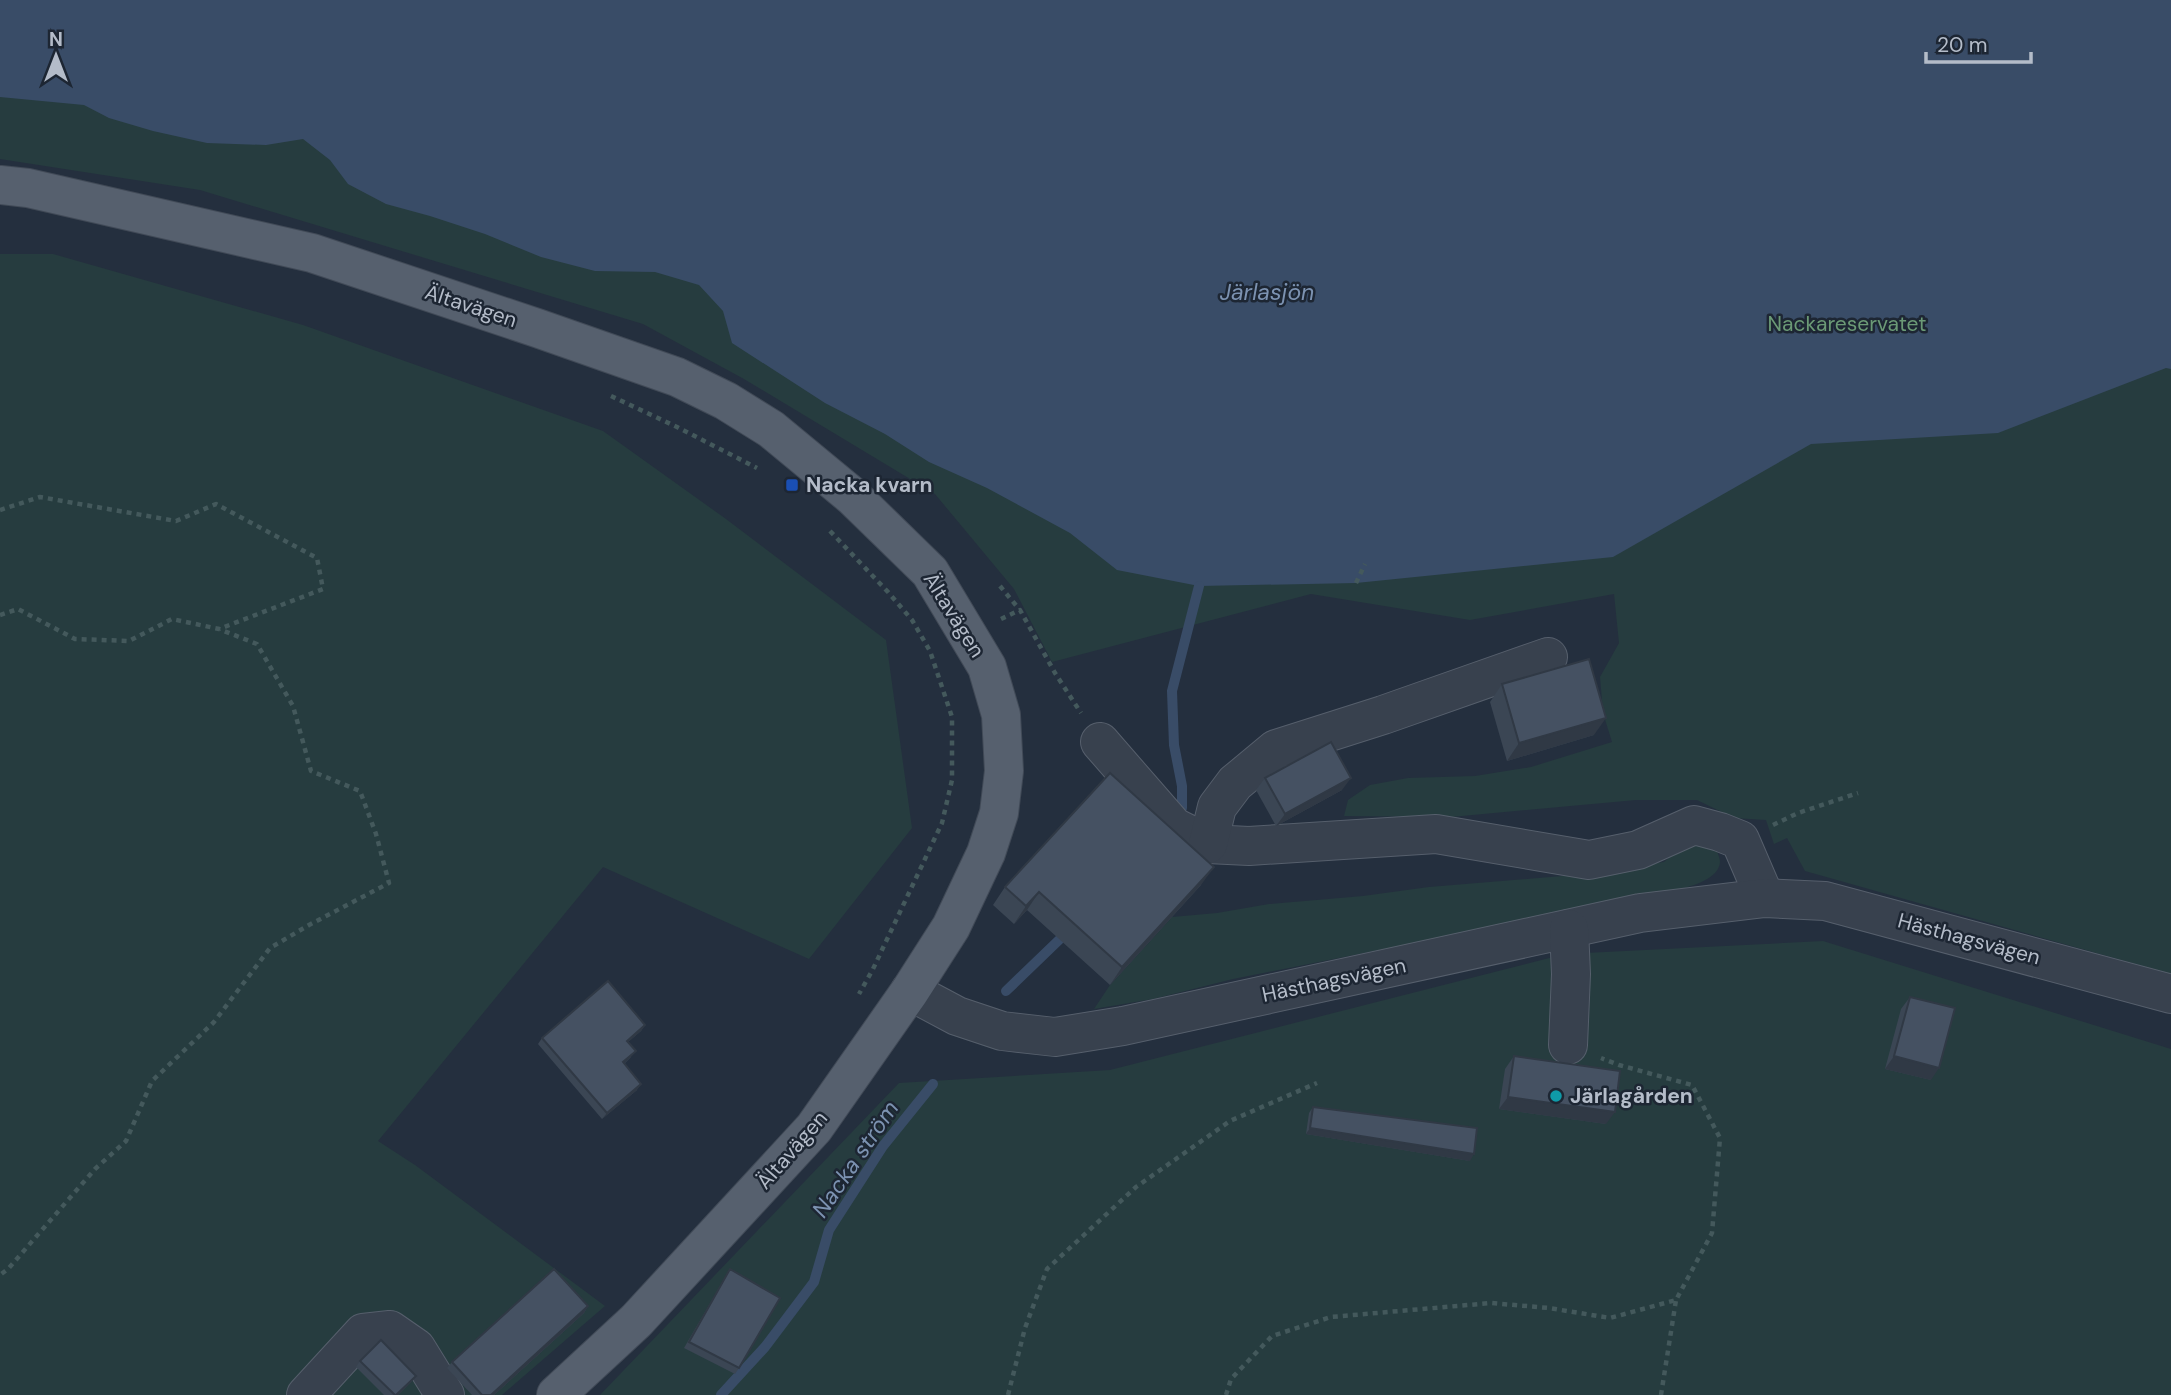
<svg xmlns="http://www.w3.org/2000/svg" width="2171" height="1395" font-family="'DM Sans',sans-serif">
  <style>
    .green { fill: #263c3f }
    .water { fill: #394c67 }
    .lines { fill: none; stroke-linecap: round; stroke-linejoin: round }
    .stream { stroke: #394c67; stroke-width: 10 }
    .minor-casing { stroke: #565f6c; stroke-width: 40 }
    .major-casing { stroke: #414a57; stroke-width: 40 }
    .path { stroke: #44595c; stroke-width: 4.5; stroke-dasharray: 5 5; stroke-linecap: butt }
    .minor { stroke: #38414e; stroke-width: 38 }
    .major { stroke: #56606e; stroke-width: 38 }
    .wall { fill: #3b4654 }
    .shaded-wall { fill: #303945 }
    .building { fill: #455162; stroke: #303945; stroke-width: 2 }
    .transit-dot { fill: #1a4fb4; stroke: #1d2633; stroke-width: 2.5 }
    .culture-dot { fill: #0f9aa8; stroke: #1d2633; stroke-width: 2.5 }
    .labels { text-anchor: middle; stroke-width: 5; stroke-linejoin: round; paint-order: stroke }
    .street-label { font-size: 21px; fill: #b4bcc9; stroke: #1d2633 }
    .park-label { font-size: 21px; fill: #6b9a76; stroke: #1d2633 }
    .poi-label { font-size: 21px; font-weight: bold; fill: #b4bcc9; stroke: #1d2633; text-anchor: start }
    .water-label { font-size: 23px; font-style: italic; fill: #7c92b1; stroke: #1d2633 }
  </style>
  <rect width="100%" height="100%" fill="#242f3e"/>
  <g class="green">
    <path d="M0 0H2171V974L1805 871 1787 838 1774 844 1766 820 1734 818 1697 800H1636L1451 817 1344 816 1348 800 1370 785 1408 778 1475 776 1531 767 1612 742 1603 713 1600 677 1619 643 1614 594 1470 620 1311 594 1052 662 1014 589 935 494 744 379 643 324 200 190 0 159Z"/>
    <path d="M0 254H53L303 325 603 431 726 519 886 640 912 828 809 959 603 867 378 1141 415 1165 605 1306 502 1395H0Z"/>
    <path d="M1687 841 1717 851C1718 855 1720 858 1720 862 1719 883 1676 890 1660 894L1233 979 1153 999 1094 1009 1110 985 1172 917 1217 913 1269 904 1363 896 1429 887 1586 874 1664 862Z"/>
    <path d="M1823 941 2171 1049V1395H600L899 1083 1110 1070 1565 954Z"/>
  </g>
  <path class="water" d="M0 0H2171V369L2166 368 1998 433 1811 444 1613 557 1356 583 1199 586 1117 570 1070 533 987 488 929 462 885 434 825 403 732 343 723 311 699 285 655 272 595 271 541 257 485 234 430 216 386 204 348 184 330 160 303 139 266 145 207 143 153 131 109 118 84 105 0 97Z"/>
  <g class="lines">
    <g class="stream">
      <path d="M1182 808V786L1174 745 1172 691 1199 586"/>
      <path d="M1006 991 1060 939"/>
      <path d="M721 1395 765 1347 814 1282 829 1230 883 1146 933 1084"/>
    </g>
    <defs>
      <g id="minor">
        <path d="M1100 742 1174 827 1208 844 1249 846 1436 834 1589 860 1638 850 1694 825 1720 832 1740 840 1765 898"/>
        <path d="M1208 844 1217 807 1235 783 1276 749 1383 715 1548 657"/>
        <path d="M910 991 957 1016 1002 1031 1055 1037 1123 1026 1640 913 1765 898 1825 901 2171 994"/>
        <path d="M1568 1045 1571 974 1569 929"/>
        <path d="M306 1395 363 1333 390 1330 416 1348 445 1395"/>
      </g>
      <path id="major" d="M0 185 28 188 312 253 537 328 677 377 726 401 771 429 852 496 930 572 987 667 1001 715 1004 771 999 813 986 853 951 927 910 991 814 1128 636 1321 556 1395"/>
    </defs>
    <use href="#minor" class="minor-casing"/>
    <use href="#major" class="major-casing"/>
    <g class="path">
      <path d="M611 396 677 427 757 468"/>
      <path d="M0 510 40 497 176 521 216 504 317 558 323 589 219 629"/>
      <path d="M830 531 888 592 912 620 930 651 952 717V780L942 823 873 969 859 994"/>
      <path d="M1356 583 1365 564"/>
      <path d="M1000 586 1019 609"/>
      <path d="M0 615 18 609 75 639 129 641 172 619 219 629 257 644 293 706 311 771 360 791 376 834 389 883 309 925 270 948 214 1022 152 1081 126 1141 95 1169 8 1269 0 1275"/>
      <path d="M1001 619 1020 610 1055 673 1081 713"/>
      <path d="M1773 825 1798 813 1858 793"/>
      <path d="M1008 1395 1025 1328 1047 1269 1136 1187 1230 1121 1317 1083"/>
      <path d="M1226 1395 1231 1379 1272 1336 1331 1317 1491 1303 1549 1308 1610 1318 1676 1300 1712 1233 1720 1138 1692 1085 1619 1065 1601 1058"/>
      <path d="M1661 1395 1676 1300"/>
    </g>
    <use href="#minor" class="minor"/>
    <use href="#major" class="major"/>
  </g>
  <g class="wall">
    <path d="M1502 684 1594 735 1507 761 1490 702Z"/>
    <path d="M1265 778 1342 790 1276 826 1256 790Z"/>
    <path d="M1201 885 1110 985 1027 910 1014 924 993 905 1005 887Z"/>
    <path d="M1910 997 1931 1080 1885 1069 1901 1009Z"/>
    <path d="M645 1025 641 1031 628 1042 631 1057 624 1064 637 1090 602 1119 538 1044 542 1038Z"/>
    <path d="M1514 1056 1606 1124 1499 1109 1505 1069Z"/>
    <path d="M1313 1107 1470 1161 1306 1134 1309 1113Z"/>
    <path d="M730 1269 739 1368 735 1374 684 1348Z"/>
    <path d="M588 1306 584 1313 494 1395H472L447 1368 452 1362Z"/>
    <path d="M360 1361 416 1376 411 1382 398 1395H384L356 1367Z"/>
  </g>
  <g class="shaded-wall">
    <path d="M1606 718 1594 735 1507 761 1519 743Z"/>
    <path d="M1351 778 1342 790 1276 826 1285 814Z"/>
    <path d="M1214 867 1201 885 1110 985 1122 967Z"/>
    <path d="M1039 892 1027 910 1014 924 1026 906Z"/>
    <path d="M645 1025 641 1031 622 1047 627 1041Z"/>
    <path d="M636 1051 631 1057 618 1069 623 1062Z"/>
    <path d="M1894 1056 1939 1068 1931 1080 1885 1069Z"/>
    <path d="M641 1084 637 1090 602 1119 607 1113Z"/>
    <path d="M1508 1097 1615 1112 1606 1124 1499 1109Z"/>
    <path d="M1310 1128 1474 1154 1470 1161 1306 1134Z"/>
    <path d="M588 1306 584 1313 494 1395H491Z"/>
    <path d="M416 1376 411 1382 398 1395H396Z"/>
  </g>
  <g class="building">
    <path d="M1589 659 1606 718 1519 743 1502 684Z"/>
    <path d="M1331 742 1351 778 1285 814 1265 778Z"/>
    <path d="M1110 773 1214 867 1122 967 1039 892 1026 906 1005 887Z"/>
    <path d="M608 981 645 1025 627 1041 636 1051 623 1062 641 1084 607 1113 542 1038Z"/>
    <path d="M1910 997 1955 1008 1939 1068 1894 1056Z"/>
    <path d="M1514 1056 1620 1071 1615 1112 1508 1097Z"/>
    <path d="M1313 1107 1477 1128 1474 1154 1310 1128Z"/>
    <path d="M554 1269 588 1306 491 1395H482L452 1362Z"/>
    <path d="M730 1269 780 1298 739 1368 689 1342Z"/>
    <path d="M381 1340 416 1376 396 1395H395L360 1361Z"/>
  </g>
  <rect class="transit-dot" x="785" y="478" width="14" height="14" rx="3.5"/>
  <circle class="culture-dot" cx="1556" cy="1096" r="7"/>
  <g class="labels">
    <g class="street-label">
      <text transform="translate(471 306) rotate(18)" y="7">Ältavägen</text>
      <text transform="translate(954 615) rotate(58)" y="7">Ältavägen</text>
      <text transform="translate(1969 939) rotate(15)" y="7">Hästhagsvägen</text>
      <text transform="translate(1334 980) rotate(-12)" y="7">Hästhagsvägen</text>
      <text transform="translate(792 1150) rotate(-49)" y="7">Ältavägen</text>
    </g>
    <g class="park-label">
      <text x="1847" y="331">Nackareservatet</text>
    </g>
    <g class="poi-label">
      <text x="806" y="492">Nacka kvarn</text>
      <text x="1570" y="1103">Järlagården</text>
    </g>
    <g class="water-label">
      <text x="1267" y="300">Järlasjön</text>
      <text transform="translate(855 1159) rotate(-56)" y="8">Nacka ström</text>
    </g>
  </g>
  <g transform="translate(56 56)" stroke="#1d2633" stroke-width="5" paint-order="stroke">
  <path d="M0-5L12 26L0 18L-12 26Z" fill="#b4bcc9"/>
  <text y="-10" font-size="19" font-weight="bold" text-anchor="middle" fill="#b4bcc9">N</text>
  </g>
  <path d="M1926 52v10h105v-10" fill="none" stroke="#b4bcc9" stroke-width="3.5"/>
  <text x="1937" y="52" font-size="21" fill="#b4bcc9" stroke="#1d2633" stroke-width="5" paint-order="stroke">20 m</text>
</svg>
